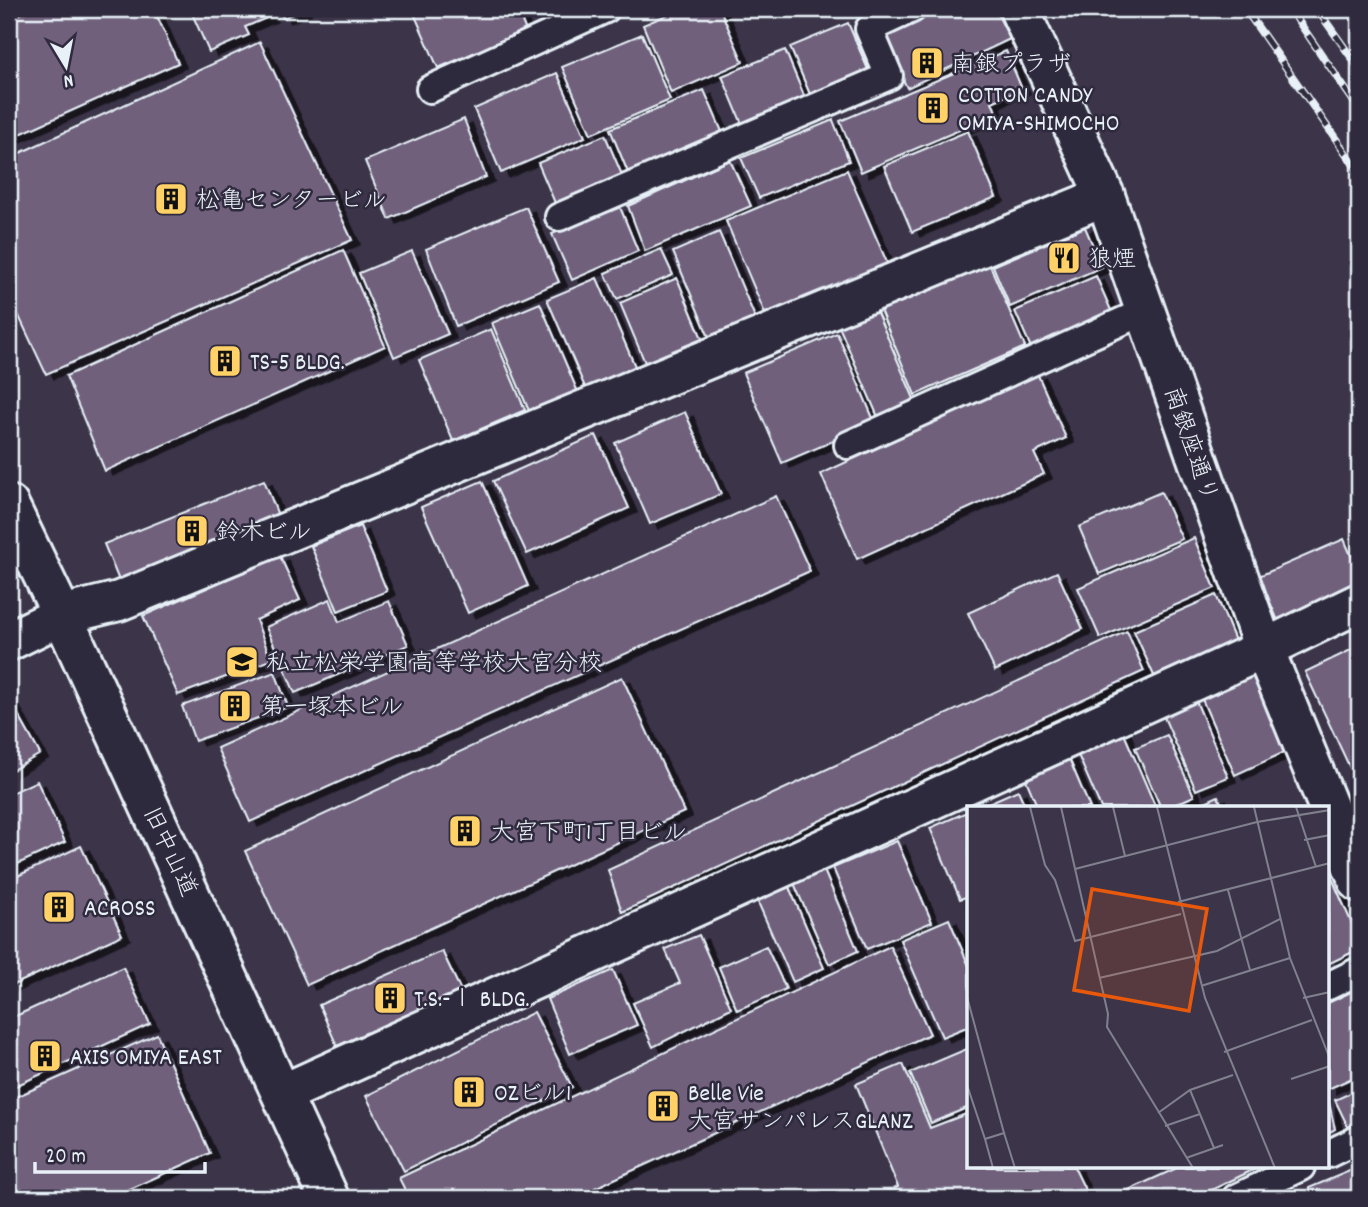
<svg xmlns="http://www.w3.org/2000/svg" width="1368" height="1207" font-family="Dekko,'Klee One',sans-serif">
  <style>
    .building { fill: #6f607b; stroke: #e8f1f8; stroke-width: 2; filter: url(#shadow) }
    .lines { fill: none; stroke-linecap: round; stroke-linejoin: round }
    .service-casing { stroke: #e8f1f8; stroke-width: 32 }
    .minor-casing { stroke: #e8f1f8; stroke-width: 44 }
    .secondary-casing { stroke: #e8f1f8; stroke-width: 44 }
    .service { stroke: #2f2a3d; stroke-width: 26 }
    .minor { stroke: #2f2a3d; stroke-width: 38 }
    .secondary { stroke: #2f2a3d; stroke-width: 38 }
    .rail-casing { stroke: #e8f1f8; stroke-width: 8 }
    .rail { stroke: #2f2a3d; stroke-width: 5; stroke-dasharray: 16; stroke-linecap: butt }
    .labels { text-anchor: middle; stroke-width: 5; stroke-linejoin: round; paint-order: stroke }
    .poi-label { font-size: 24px; fill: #e8f1f8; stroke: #2f2a3d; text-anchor: start }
    .street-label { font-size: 24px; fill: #e8f1f8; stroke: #2f2a3d }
    .inset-road { fill: none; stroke: #81808f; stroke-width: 2 }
    .view { fill: #e8590c; fill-opacity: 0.15; stroke: #e8590c; stroke-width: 3.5 }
    .inset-edge { fill: none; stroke: #e8f1f8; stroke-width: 3.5 }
  </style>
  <defs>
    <filter id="shadow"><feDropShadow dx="8" dy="4.5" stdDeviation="0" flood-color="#0009"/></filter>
  </defs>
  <rect width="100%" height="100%" fill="#3c3549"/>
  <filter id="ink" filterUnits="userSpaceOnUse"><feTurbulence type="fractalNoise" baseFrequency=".0143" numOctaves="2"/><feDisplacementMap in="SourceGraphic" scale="14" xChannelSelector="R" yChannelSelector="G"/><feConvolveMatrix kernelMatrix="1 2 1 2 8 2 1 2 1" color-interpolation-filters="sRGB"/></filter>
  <g filter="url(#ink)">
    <g class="building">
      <path d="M32 9H154L178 63 9 139V19Z"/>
      <path d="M190 9H266L269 17 245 27 249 35 209 52Z"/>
      <path d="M279 9H304L283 18Z"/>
      <path d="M412 9H517L526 31 438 68Z"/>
      <path d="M681 9H720L743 62 671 93 643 25Z"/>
      <path d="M930 9H995L1010 39 907 88 881 32Z"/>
      <path d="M848 23 870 74 812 99 790 47Z"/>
      <path d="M642 34 670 100 591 134 562 67Z"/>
      <path d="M260 42 352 240 46 374 9 295V158Z"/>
      <path d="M785 50 805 98 742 124 722 76Z"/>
      <path d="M1006 51 1022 89 992 102 997 114 861 172 840 121Z"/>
      <path d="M557 73 585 137 501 173 474 109Z"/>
      <path d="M704 90 723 134 629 175 610 129Z"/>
      <path d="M464 119 486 177 389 219 365 161Z"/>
      <path d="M833 120 849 161 759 198 741 158Z"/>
      <path d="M968 131 996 197 912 232 884 166Z"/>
      <path d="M605 135 622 175 555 203 538 163Z"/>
      <path d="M730 160 751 206 645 251 628 206Z"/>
      <path d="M847 170 888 265 766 316 726 221Z"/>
      <path d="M526 207 559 282 456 326 426 249Z"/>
      <path d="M620 207 638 251 572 280 552 234Z"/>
      <path d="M1085 227 1102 267 1010 307 993 266Z"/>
      <path d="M719 232 757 322 711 342 673 252Z"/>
      <path d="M661 249 673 275 617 299 605 273Z"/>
      <path d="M343 250 385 346 105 471 66 376Z"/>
      <path d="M412 251 448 334 394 357 359 273Z"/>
      <path d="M989 263 1025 347 915 395 880 310Z"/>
      <path d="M1096 276 1113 315 1032 350 1015 311Z"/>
      <path d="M597 278 637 371 587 392 547 299Z"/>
      <path d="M677 278 708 353 651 377 620 303Z"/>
      <path d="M540 303 580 397 532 418 492 323Z"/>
      <path d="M875 308 915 401 878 417 838 324Z"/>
      <path d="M491 329 525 410 453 441 419 360Z"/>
      <path d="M837 333 875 423 782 463 743 373Z"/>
      <path d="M1037 373 1066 438 1034 453 1044 474 857 559 821 474Z"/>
      <path d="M685 412 721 494 650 524 615 443Z"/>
      <path d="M596 435 629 508 527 554 493 481Z"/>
      <path d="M264 480 279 518 120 583 104 544Z"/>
      <path d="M482 481 528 586 468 613 421 507Z"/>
      <path d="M1161 492 1182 539 1099 574 1079 527Z"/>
      <path d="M776 496 810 571 250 822 217 748Z"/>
      <path d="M360 526 387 591 338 611 311 546Z"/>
      <path d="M1194 538 1215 588 1100 638 1078 588Z"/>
      <path d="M1344 539 1359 574V586L1278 621 1259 576Z"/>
      <path d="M280 556 300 600 256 620 271 660 178 695 143 616Z"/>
      <path d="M1057 572 1083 629 995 671 968 613Z"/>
      <path d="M1216 595 1236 643 1155 678 1134 631Z"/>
      <path d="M330 599 339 622 389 601 408 645 295 693 266 627Z"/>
      <path d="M1127 631 1144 671 622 912 608 870Z"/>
      <path d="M1359 646V782L1357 783 1305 672Z"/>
      <path d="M275 672 288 707 195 741 182 706Z"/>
      <path d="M1254 674 1287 751 1235 775 1201 697Z"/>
      <path d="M622 677 684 812 307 985 245 851Z"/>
      <path d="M9 698 40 754 9 772Z"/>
      <path d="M1196 701 1228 777 1196 790 1163 715Z"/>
      <path d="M1122 729 1156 808H1101L1075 748Z"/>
      <path d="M1167 735 1194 796 1167 808H1161L1135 748Z"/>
      <path d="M1068 756 1090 808H1038L1024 775Z"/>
      <path d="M37 781 65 842 9 868V794Z"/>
      <path d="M1018 790 1026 808H977Z"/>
      <path d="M1218 796 1223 808H1192Z"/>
      <path d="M969 811V896L960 899 930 828Z"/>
      <path d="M897 841 932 922 867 949 833 868Z"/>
      <path d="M81 846 122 935 9 987V880Z"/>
      <path d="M823 868 858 951 829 964 793 881Z"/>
      <path d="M1328 869 1359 940V949L1328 964Z"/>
      <path d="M789 887 824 968 793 982 757 900Z"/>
      <path d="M949 919 969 966V1026L942 1037 900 940Z"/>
      <path d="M699 935 731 1008 653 1047 633 1003 680 983 665 949Z"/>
      <path d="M766 946 786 989 737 1010 719 967Z"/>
      <path d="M890 946 930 1034 573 1198H409L399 1178Z"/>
      <path d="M442 951 461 991 337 1046 319 1005Z"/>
      <path d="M123 967 150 1024 9 1089V1019Z"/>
      <path d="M613 970 637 1025 570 1054 547 999Z"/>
      <path d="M1359 988V1075L1328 1089V1003Z"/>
      <path d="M534 1012 572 1087 404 1171 366 1096Z"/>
      <path d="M157 1034 210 1153 110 1198H9V1100Z"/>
      <path d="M969 1048V1107L931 1123 910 1073Z"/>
      <path d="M903 1064 930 1128 969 1113V1167H1074L1089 1198H875L898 1187 856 1084Z"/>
      <path d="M1359 1089V1122L1348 1127 1335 1100Z"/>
      <path d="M1328 1098 1335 1129 1328 1133Z"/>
      <path d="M1179 1167H1259L1195 1198H1111Z"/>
      <path d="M1359 1167V1198H1313L1309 1188Z"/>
    </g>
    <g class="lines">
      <defs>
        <g id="service">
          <path d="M430 89 606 9"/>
          <path d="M559 217 889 76 869 29 912 9"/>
          <path d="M848 445 1145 311"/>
          <path d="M1328 986 1359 971"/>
          <path d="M1328 1154 1359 1139"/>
          <path d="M1236 1198 1301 1167"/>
        </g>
        <g id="minor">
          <path d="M1019 9 1105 196 1264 649 1359 882"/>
          <path d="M9 641 62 615 119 601 1105 196"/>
          <path d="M282 1094 1264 649 1359 603"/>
        </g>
        <path id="secondary" d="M9 505 62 615 329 1198"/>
      </defs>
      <use href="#service" class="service-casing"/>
      <use href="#minor" class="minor-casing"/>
      <use href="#secondary" class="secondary-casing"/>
      <use href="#service" class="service"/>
      <use href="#minor" class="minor"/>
      <use href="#secondary" class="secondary"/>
      <defs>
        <g id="rail">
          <path d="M1245 9 1359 172"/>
          <path d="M1290 9 1359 109"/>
          <path d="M1317 9 1359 68"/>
        </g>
      </defs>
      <use href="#rail" class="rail-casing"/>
      <use href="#rail" class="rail"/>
    </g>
  </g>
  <defs>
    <symbol id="building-square" viewBox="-11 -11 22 22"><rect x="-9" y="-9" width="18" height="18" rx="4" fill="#ffd166" stroke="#2f2a3d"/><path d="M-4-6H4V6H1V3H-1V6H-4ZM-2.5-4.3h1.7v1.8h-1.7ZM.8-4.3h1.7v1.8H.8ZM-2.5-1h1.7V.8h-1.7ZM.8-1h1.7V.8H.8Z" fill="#111"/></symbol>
    <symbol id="restaurant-square" viewBox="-11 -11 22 22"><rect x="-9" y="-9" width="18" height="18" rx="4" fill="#ffd166" stroke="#2f2a3d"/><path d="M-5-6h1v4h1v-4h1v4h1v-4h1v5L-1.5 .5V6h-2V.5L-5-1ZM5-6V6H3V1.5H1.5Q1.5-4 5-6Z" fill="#111"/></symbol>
    <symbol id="school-square" viewBox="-11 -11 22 22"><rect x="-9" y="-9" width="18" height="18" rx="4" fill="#ffd166" stroke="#2f2a3d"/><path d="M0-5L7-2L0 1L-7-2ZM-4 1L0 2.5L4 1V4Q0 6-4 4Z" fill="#111"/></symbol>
  </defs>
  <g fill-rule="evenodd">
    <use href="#building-square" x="908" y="44" width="38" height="38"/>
    <use href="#building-square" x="914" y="89" width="38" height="38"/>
    <use href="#building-square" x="152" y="180" width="38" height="38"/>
    <use href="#restaurant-square" x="1045" y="239" width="38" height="38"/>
    <use href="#building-square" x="206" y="342" width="38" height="38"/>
    <use href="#building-square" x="173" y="512" width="38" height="38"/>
    <use href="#school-square" x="223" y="643" width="38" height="38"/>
    <use href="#building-square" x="216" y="687" width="38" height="38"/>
    <use href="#building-square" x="446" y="812" width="38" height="38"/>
    <use href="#building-square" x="40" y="888" width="38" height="38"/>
    <use href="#building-square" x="371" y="979" width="38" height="38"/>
    <use href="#building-square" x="26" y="1037" width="38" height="38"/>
    <use href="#building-square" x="450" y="1073" width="38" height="38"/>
    <use href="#building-square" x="644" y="1087" width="38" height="38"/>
  </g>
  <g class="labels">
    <g class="poi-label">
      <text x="951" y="71">南銀プラザ</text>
      <text x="958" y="102">COTTON CANDY<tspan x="958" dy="28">OMIYA-SHIMOCHO</tspan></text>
      <text x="196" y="207">松亀センタービル</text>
      <text x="1088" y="266">狼煙</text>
      <text x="250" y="369">TS-5 BLDG.</text>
      <text x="216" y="539">鈴木ビル</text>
      <text x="266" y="670">私立松栄学園高等学校大宮分校</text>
      <text x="260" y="714">第一塚本ビル</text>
      <text x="490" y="839">大宮下町1丁目ビル</text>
      <text x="84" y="915">ACROSS</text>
      <text x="414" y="1006">T.S.-Ⅰ BLDG.</text>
      <text x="70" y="1064">AXIS OMIYA EAST</text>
      <text x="494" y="1100">OZビル1</text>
      <text x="688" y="1100">Belle Vie<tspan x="688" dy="28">大宮サンパレスGLANZ</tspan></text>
    </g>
    <g class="street-label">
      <text transform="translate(1192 444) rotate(71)" y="8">南銀座通り</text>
      <text transform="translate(171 851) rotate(65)" y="8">旧中山道</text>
    </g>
  </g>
  <g transform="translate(967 806)">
    <rect width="362" height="362" fill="#3c3549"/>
    <path class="inset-road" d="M63 1 78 59 88 74 108 135 214 108M94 1 141 208 140 221 226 362M146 1 158 50M190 1 238 192 308 362M287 1 323 152 363 253M329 1 349 61M337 34 363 29M108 63 290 16 363 4M261 84 283 164M211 96 363 57M132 172 250 145 313 113M234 180 323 152M0 191 37 327 18 333 26 362M336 192 363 186M257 246 345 214M324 273 363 260M0 279 18 333M223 284 247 342M191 307 223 284 266 269M198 320 233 308M37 327 48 362M219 352 256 339"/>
    <path class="view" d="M125 83 240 103 222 205 107 184Z"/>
    <rect width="362" height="362" class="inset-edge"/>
  </g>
  <rect width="1368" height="1207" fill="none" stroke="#2f2a3d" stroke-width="35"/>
  <rect x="18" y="18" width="1333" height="1172" fill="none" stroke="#e8f1f8" stroke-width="2.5" filter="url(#ink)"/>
  <g transform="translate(66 66) rotate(170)" stroke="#2f2a3d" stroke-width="5" paint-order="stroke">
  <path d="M0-5L12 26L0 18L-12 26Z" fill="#e8f1f8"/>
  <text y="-10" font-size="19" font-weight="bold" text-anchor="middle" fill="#e8f1f8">N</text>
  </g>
  <path d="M35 1162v10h170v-10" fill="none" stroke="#e8f1f8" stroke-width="3.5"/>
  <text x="46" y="1162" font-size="21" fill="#e8f1f8" stroke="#2f2a3d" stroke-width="5" paint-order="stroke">20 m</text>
</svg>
